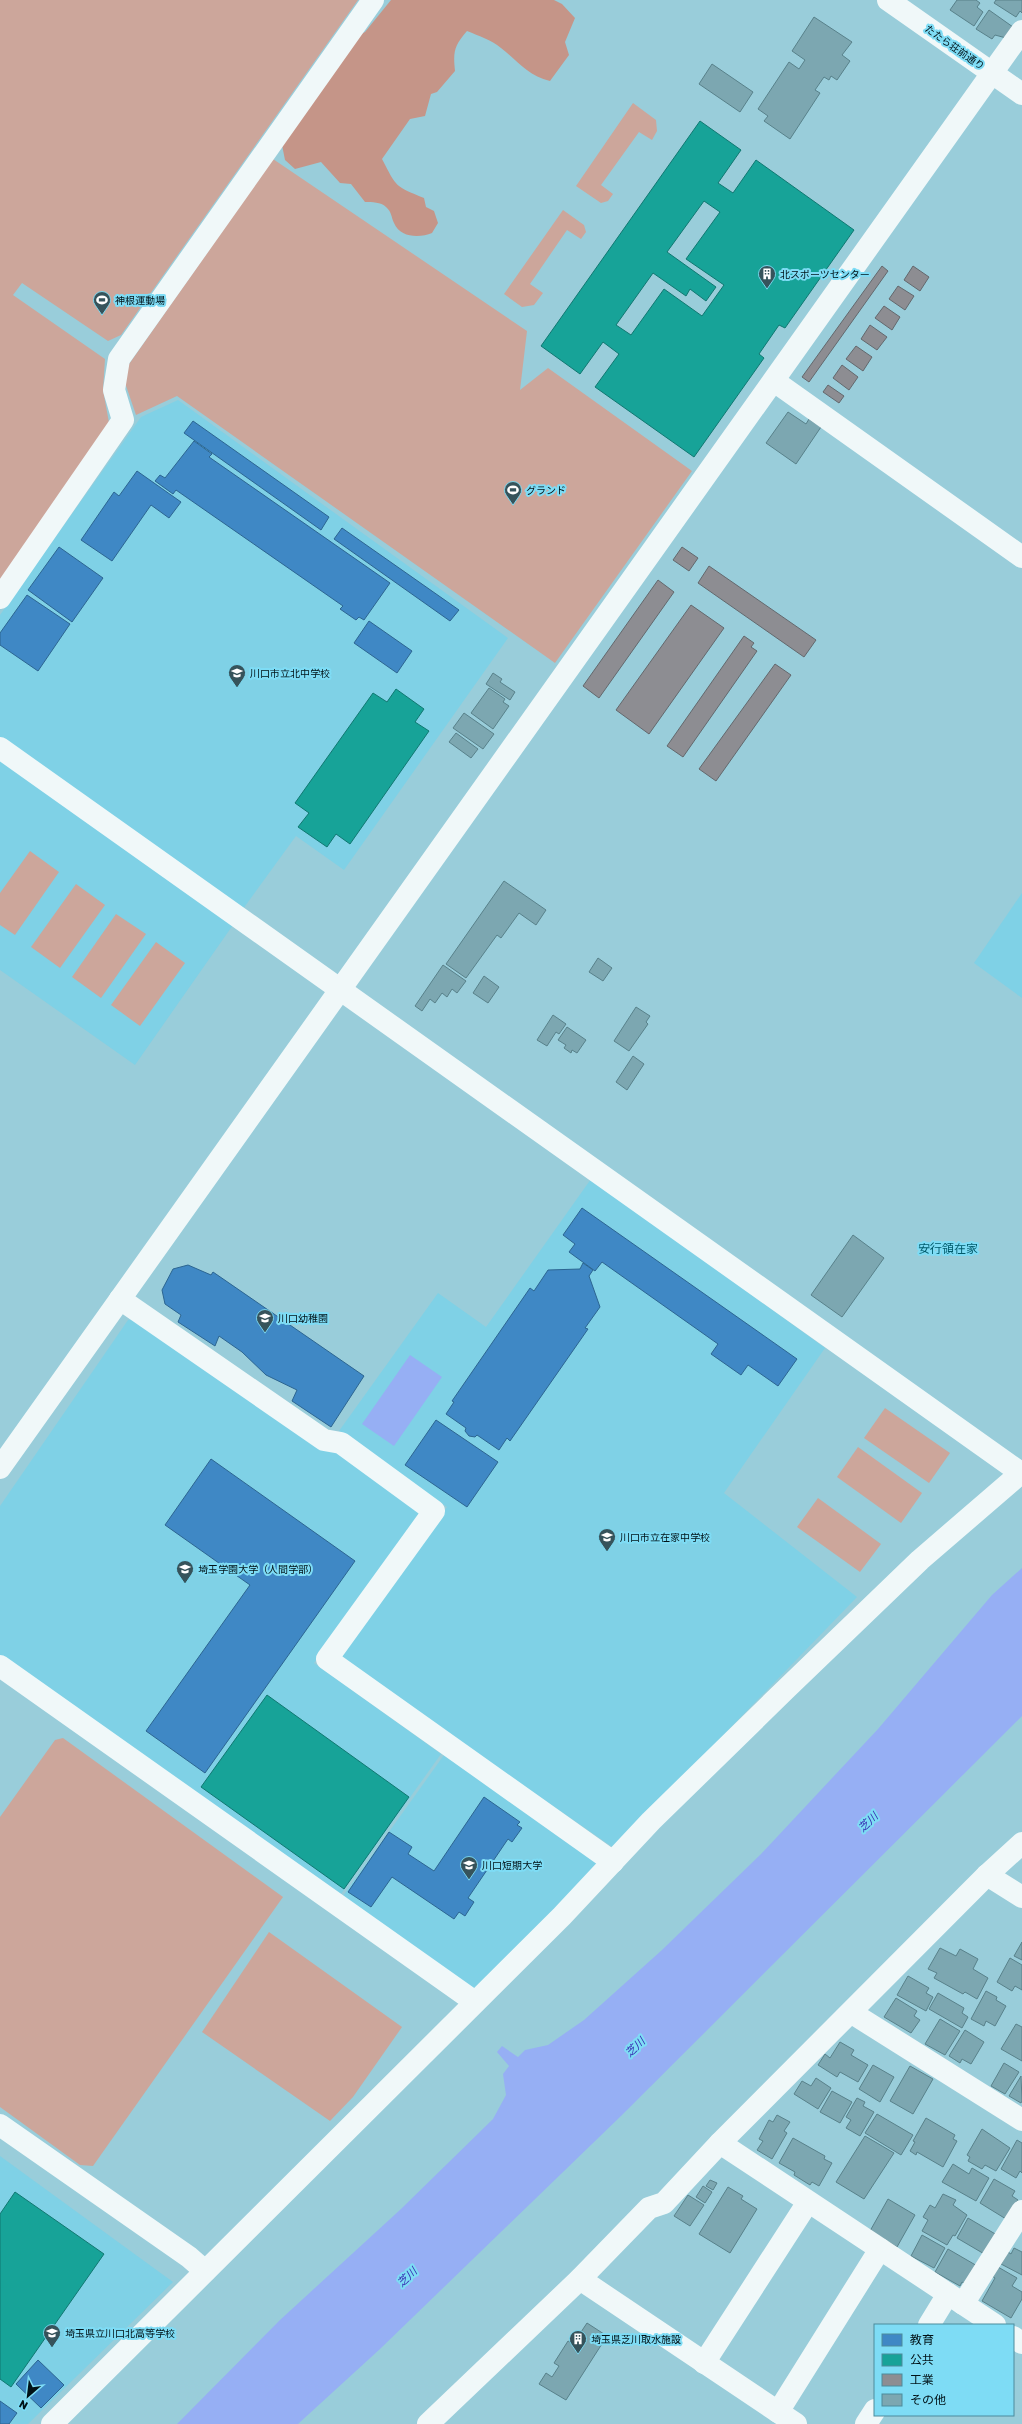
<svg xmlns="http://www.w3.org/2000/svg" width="1022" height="2424" font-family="Rubik,'Noto Sans JP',sans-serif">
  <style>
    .built { fill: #7fd1e6 }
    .green { fill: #cca69b }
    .forest { fill: #c59588 }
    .water { fill: #96aff4 }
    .schools { fill: #3f88c5; stroke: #2c6591 }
    .public { fill: #17a398; stroke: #107871; fill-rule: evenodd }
    .industry { fill: #8d8d92; stroke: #63686d }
    .building { fill: #7ca7b1; stroke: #58818a }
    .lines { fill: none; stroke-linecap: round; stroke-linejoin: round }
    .minor { stroke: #f0f8f9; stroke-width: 22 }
    .tertiary { stroke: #f0f8f9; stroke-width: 22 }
    .labels { text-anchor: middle; stroke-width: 4; stroke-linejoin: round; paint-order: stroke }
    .street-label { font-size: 10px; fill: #011217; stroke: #7edcf5 }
    .poi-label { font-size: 10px; fill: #011217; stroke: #7edcf5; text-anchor: start }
    .water-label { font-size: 11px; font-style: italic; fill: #372cb1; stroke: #7edcf5 }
    .quarter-label { font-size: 12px; fill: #005a6b; stroke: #7edcf5 }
  </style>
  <rect width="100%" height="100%" fill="#99cdda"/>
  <g class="built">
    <path d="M178 400 508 638 344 870 296 836 243 909 0 737V615L141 417Z"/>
    <path d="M0 760 233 925 135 1065 0 970Z"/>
    <path d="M1022 893V998L974 963Z"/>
    <path d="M591 1179 825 1348 724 1493 857 1597 614 1848 342 1660 343 1651 447 1507 339 1431 438 1293 486 1327Z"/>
    <path d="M137 1319 336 1451 422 1513 314 1663 441 1754 341 1894 0 1655V1506L128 1320Z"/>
    <path d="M444 1755 599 1865 473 1990 343 1896Z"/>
    <path d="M0 2156 173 2282 28 2424H0Z"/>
  </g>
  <g class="green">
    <path d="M0 0H358L121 335 108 341 22 283 13 295 105 359 103 390 110 428 0 591Z"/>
    <path d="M633 103 656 120 657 131 652 140 639 132 601 185 613 194 608 201 601 203 576 186Z"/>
    <path d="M273 159 527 331 520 390 548 368 692 471 555 663 177 396 136 415 122 374Z"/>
    <path d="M563 210 584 225 586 232 581 239 567 230 530 284 543 293 534 305 522 307 504 294Z"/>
    <path d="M30 851 59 872 15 935 0 925V893Z"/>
    <path d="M76 884 105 905 60 968 31 947Z"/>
    <path d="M116 914 146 934 101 998 72 977Z"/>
    <path d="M156 942 185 963 140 1026 111 1005Z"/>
    <path d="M885 1408 950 1453 929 1483 864 1438Z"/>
    <path d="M858 1447 922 1493 901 1523 837 1477Z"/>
    <path d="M818 1498 881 1544 860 1572 797 1527Z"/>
    <path d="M63 1738 283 1897 93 2166 80 2165 0 2107V1817L55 1740Z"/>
    <path d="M269 1932 402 2027 353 2097 330 2121 202 2032Z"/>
  </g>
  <path class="forest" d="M391 0H554L562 4 575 18 565 42 569 55 550 81C528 76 518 61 501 48 492 40 479 36 467 31 454 46 453 52 455 71L437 92 431 94 425 116 410 119 382 159C397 188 395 186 424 198L426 207 434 211 438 223 432 233C420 238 400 238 394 223 391 217 392 212 386 207 381 202 372 202 365 202L351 184 340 183 321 162 295 169 285 160 282 145 354 37 365 32Z"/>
  <g class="water">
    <path d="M410 1355 442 1377 394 1446 362 1424Z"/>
    <path d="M1022 1568V1716L622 2115 380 2349 298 2424H177L280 2320 401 2209 493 2119 506 2095 503 2074 509 2066 497 2052 502 2046 518 2057 525 2050 548 2045 584 2020 662 1950 761 1854 878 1729 992 1595Z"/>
  </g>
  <g class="schools">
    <path d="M193 421 329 517 321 530 184 433Z"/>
    <path d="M194 441 212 454 209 457 390 583 364 620 359 617 356 620 340 609 343 606 176 490 173 494 155 481 160 475 165 478Z"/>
    <path d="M137 471 181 502 169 518 151 505 112 561 81 540 114 492 119 496Z"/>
    <path d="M342 528 459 610 450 621 334 539Z"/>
    <path d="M59 547 103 578 72 622 28 590Z"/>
    <path d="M27 595 70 624 38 671 0 645V633Z"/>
    <path d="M369 621 412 651 397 673 354 643Z"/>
    <path d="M582 1208 797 1359 778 1386 748 1365 741 1375 711 1354 718 1344 602 1262 595 1271 569 1252 575 1244 563 1235Z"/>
    <path d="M583 1263 593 1270 589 1276 600 1307 585 1328 588 1329 510 1441 507 1438 499 1450 477 1435 475 1437 469 1436 465 1431 466 1428 446 1414 454 1402 452 1401 530 1288 534 1291 548 1270 580 1269Z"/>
    <path d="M188 1265 211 1275 213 1272 364 1376 331 1427 292 1401 297 1390 266 1375 242 1352 219 1336 215 1346 178 1322 181 1315 165 1304 162 1290 173 1269Z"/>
    <path d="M436 1420 498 1462 467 1507 405 1465Z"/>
    <path d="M211 1459 355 1561 205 1773 146 1731 250 1585 165 1525Z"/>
    <path d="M484 1797 520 1822 517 1825 522 1828 512 1842 508 1839 468 1898 474 1902 465 1916 459 1912 454 1919 392 1877 371 1907 348 1892 389 1832 412 1847 408 1854 434 1871Z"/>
    <path d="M38 2360 64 2385 41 2408 16 2384Z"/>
    <path d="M0 2401 17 2413 9 2424H0Z"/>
  </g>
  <g class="public">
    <path d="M700 121 741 150 718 183 733 193 756 160 854 230 785 328 779 325 759 354 764 358 694 457 595 387 619 354 603 342 580 374 541 346ZM704 201 720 212 686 259 724 285 702 316 664 289 631 335 616 325 653 273 686 296 690 289 706 301 716 287 667 252Z"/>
    <path d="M396 689 424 709 415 722 429 731 350 844 336 834 327 847 298 827 309 813 295 803 373 693 387 702Z"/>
    <path d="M267 1695 409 1797 344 1889 201 1787Z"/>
    <path d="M15 2192 104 2254 11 2387 0 2379V2214Z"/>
  </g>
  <g class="industry">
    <path d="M882 266 888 271 809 382 802 377Z"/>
    <path d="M913 266 929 277 920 291 904 280Z"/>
    <path d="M898 286 914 296 905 310 889 299Z"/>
    <path d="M884 306 900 317 892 330 875 318Z"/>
    <path d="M870 325 887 337 877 350 861 339Z"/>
    <path d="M856 346 872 357 863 371 846 359Z"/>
    <path d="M842 365 858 377 849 390 833 378Z"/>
    <path d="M828 385 844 396 839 403 823 392Z"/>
    <path d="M682 547 698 558 689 571 673 560Z"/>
    <path d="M709 566 816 640 804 657 698 583Z"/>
    <path d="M658 580 674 592 599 698 583 686Z"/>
    <path d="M691 605 724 628 649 734 616 710Z"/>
    <path d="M744 636 754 643 751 647 757 651 683 757 667 746Z"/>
    <path d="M775 664 791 675 716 781 699 769Z"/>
  </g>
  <g class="building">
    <path d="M957 0H976L980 3 977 7 983 12 974 26 950 10Z"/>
    <path d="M996 0H1022V13L1020 11 1016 17 994 3Z"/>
    <path d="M989 10 1013 27 1006 38 995 35 992 39 976 29Z"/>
    <path d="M814 17 852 42 842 55 850 61 837 80 831 76 829 80 824 77 815 90 820 93 790 139 764 121 768 116 758 109 789 62 799 69 805 60 792 51Z"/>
    <path d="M712 64 753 92 740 112 699 84Z"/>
    <path d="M788 412 806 424 809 419 821 427 796 464 766 443Z"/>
    <path d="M493 673 502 679 500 682 515 692 510 700 486 684Z"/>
    <path d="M489 688 505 699 503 702 509 706 493 729 471 713Z"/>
    <path d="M464 713 494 734 483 749 453 728Z"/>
    <path d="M456 733 478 749 471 758 449 742Z"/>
    <path d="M504 881 546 910 536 925 519 913 501 938 497 935 466 978 446 964Z"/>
    <path d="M598 958 612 968 603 981 589 972Z"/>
    <path d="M443 965 466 981 457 993 452 989 447 997 442 993 435 1003 430 999 422 1011 415 1006Z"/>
    <path d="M484 976 499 987 488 1003 473 993Z"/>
    <path d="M636 1007 650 1016 646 1022 648 1024 629 1051 614 1041Z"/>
    <path d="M553 1015 566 1024 559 1034 556 1032 547 1046 537 1040Z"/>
    <path d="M567 1027 586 1040 577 1053 572 1050 571 1053 564 1048 566 1045 558 1040Z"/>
    <path d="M633 1056 644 1064 627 1090 616 1082Z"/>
    <path d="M853 1235 884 1258 842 1317 811 1295Z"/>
    <path d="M1022 1942V1960L1014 1956Z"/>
    <path d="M940 1948 956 1956 960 1949 978 1959 973 1969 988 1978 977 1999 965 1992 963 1994 934 1978 937 1973 928 1969Z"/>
    <path d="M1010 1958 1022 1965V1990L1015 1986 1012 1991 997 1982Z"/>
    <path d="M908 1976 929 1988 926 1993 933 1997 926 2011 897 1995Z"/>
    <path d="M986 1991 997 1997 996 2000 1006 2006 995 2026 986 2021 984 2026 971 2019Z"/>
    <path d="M938 1993 964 2008 962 2013 968 2017 962 2028 929 2009Z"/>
    <path d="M896 1998 917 2011 914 2016 920 2020 911 2033 884 2017Z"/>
    <path d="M940 2019 960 2031 945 2055 925 2044Z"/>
    <path d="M1016 2024 1022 2027V2061L1001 2049Z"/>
    <path d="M965 2030 984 2042 971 2064 962 2059 960 2063 949 2056Z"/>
    <path d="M840 2042 854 2050 851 2055 868 2065 858 2082 840 2072 837 2077 818 2065 825 2054 830 2058Z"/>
    <path d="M1004 2063 1019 2072 1005 2094 991 2086Z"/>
    <path d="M873 2065 894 2077 880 2102 859 2089Z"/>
    <path d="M910 2066 933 2079 913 2114 890 2101Z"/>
    <path d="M1021 2076 1022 2101 1021 2103 1009 2096Z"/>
    <path d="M816 2078 831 2088 818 2109 794 2094 802 2081 811 2086Z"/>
    <path d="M832 2091 852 2102 840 2123 820 2112Z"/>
    <path d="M857 2098 865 2102 863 2106 874 2112 860 2136 846 2128 851 2120 846 2117Z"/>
    <path d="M877 2114 913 2135 901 2155 865 2133Z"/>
    <path d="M777 2115 790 2122 784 2131 787 2133 772 2159 757 2150 763 2141 759 2139 769 2120 773 2122Z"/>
    <path d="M926 2118 955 2135 953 2139 957 2141 943 2167 917 2152 916 2155 910 2151 915 2142 913 2141Z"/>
    <path d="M982 2129 1010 2148 996 2171 985 2165 982 2169 968 2161 970 2157 967 2155Z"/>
    <path d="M865 2136 894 2153 864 2199 836 2182Z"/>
    <path d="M793 2138 825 2156 824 2159 832 2163 819 2186 812 2182 810 2185 794 2175 795 2172 779 2163Z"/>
    <path d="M1017 2140 1022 2143V2173L1020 2171 1016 2178 1001 2169Z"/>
    <path d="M953 2164 969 2174 972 2168 989 2178 976 2201 942 2182Z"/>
    <path d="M994 2179 1015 2191 1012 2196 1018 2200 1006 2219 980 2203Z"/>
    <path d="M710 2180 717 2183 713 2190 706 2186Z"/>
    <path d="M703 2186 712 2192 705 2203 696 2197Z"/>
    <path d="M728 2187 743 2196 741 2199 757 2209 730 2253 699 2234Z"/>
    <path d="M943 2194 956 2200 953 2205 967 2215 955 2236 953 2235 947 2245 922 2231 928 2220 923 2217 930 2205 935 2208Z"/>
    <path d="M688 2195 704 2205 690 2226 674 2216Z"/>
    <path d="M888 2199 915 2215 897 2247 870 2231Z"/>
    <path d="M968 2218 997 2235 986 2255 957 2238Z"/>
    <path d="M922 2235 945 2248 934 2268 911 2256Z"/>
    <path d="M1014 2248 1022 2252V2275L1001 2264 1008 2252 1011 2254Z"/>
    <path d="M948 2249 979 2267 969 2286 962 2282 960 2286 935 2272Z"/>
    <path d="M998 2267 1017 2278 1012 2286 1022 2292V2299L1011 2318 982 2301 995 2278 992 2276Z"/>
    <path d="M587 2323 607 2336 566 2400 539 2384 546 2373 552 2377 559 2366 554 2363 568 2341 573 2344Z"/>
  </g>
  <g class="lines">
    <g class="minor">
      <path d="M992 73 1022 31"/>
      <path d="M774 381 1022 557"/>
      <path d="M0 598 123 420 114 390 119 359 373 0"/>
      <path d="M0 748 1021 1473"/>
      <path d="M120 1299 324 1440 341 1443 434 1511 327 1659 613 1862"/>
      <path d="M0 1666 475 2002"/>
      <path d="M987 1875 1022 1897"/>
      <path d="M852 2013 1022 2120"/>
      <path d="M0 2125 189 2257 205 2271"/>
      <path d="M720 2143 995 2325"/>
      <path d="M580 2279 796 2424"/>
      <path d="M963 2304 1022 2211"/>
      <path d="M929 2325 948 2294"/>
      <path d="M1013 2337 1022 2343"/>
      <path d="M704 2363 808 2202"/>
      <path d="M778 2412 880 2249"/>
      <path d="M52 2424 562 1916 651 1821 785 1690 920 1560 1022 1472"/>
      <path d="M428 2424 580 2279 649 2208 664 2203 720 2143 987 1875 1022 1843"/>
      <path d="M866 2424 875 2410"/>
    </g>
    <g class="tertiary">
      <path d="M888 0 1022 94"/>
      <path d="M0 1468 992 73"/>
    </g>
  </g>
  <defs>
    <symbol id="building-pin" viewBox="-11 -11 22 30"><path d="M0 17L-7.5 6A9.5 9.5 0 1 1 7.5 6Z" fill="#36535b" stroke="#7edcf5"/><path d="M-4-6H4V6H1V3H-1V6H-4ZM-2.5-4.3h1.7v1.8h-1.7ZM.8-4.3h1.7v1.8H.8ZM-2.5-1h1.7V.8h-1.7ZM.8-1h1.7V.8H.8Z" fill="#fff"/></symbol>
    <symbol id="stadium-pin" viewBox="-11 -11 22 30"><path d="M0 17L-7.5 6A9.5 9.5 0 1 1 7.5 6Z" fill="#36535b" stroke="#7edcf5"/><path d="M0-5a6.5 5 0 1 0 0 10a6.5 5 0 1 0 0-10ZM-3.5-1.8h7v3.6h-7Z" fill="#fff"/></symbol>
    <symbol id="school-pin" viewBox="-11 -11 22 30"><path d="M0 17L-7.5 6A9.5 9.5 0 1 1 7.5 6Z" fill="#36535b" stroke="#7edcf5"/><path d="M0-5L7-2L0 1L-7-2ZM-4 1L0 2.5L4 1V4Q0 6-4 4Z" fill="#fff"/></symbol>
    <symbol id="university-pin" viewBox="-11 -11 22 30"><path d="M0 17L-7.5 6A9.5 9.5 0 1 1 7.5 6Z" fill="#36535b" stroke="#7edcf5"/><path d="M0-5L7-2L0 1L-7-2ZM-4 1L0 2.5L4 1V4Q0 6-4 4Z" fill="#fff"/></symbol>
  </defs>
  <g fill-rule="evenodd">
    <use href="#building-pin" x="757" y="264" width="20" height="27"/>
    <use href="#stadium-pin" x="92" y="290" width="20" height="27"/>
    <use href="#stadium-pin" x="503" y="480" width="20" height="27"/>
    <use href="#school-pin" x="227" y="663" width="20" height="27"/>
    <use href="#school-pin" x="255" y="1308" width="20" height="27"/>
    <use href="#school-pin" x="597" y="1527" width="20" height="27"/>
    <use href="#university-pin" x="175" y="1559" width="20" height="27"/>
    <use href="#university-pin" x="459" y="1855" width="20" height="27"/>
    <use href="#school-pin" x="42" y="2323" width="20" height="27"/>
    <use href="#building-pin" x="568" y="2329" width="20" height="27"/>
  </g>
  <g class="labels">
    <g class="street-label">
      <text transform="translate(955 47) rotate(35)" y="4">たたら荘前通り</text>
    </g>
    <g class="poi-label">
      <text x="780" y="278">北スポーツセンター</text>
      <text x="115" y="304">神根運動場</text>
      <text x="526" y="494">グランド</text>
      <text x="250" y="677">川口市立北中学校</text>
      <text x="278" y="1322">川口幼稚園</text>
      <text x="620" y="1541">川口市立在家中学校</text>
      <text x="198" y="1573">埼玉学園大学（人間学部）</text>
      <text x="482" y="1869">川口短期大学</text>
      <text x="65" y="2337">埼玉県立川口北高等学校</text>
      <text x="591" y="2343">埼玉県芝川取水施設</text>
    </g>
    <g class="water-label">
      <text transform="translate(868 1822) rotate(-44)" y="4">芝川</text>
      <text transform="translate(635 2047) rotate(-44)" y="4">芝川</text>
      <text transform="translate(407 2277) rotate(-44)" y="4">芝川</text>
    </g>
    <g class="quarter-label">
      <text x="948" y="1253">安行領在家</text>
    </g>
  </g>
  <rect x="874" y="2324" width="140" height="92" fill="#7edcf5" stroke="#4c8b9c"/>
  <rect x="882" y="2334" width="20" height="12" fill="#3f88c5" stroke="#4c8b9c"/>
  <text x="910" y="2344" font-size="12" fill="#011217">教育</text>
  <rect x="882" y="2354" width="20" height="12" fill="#17a398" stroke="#4c8b9c"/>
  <text x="910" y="2364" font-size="12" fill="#011217">公共</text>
  <rect x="882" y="2374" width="20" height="12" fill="#8d8d92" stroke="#4c8b9c"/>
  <text x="910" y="2384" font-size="12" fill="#011217">工業</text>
  <rect x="882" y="2394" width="20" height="12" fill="#7ca7b1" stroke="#4c8b9c"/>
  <text x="910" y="2404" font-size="12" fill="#011217">その他</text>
  <g transform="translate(28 2396) rotate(208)" stroke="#7edcf5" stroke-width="3" paint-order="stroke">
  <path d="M0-3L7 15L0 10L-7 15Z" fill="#011217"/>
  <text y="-6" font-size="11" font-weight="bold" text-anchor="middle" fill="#011217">N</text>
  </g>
</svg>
